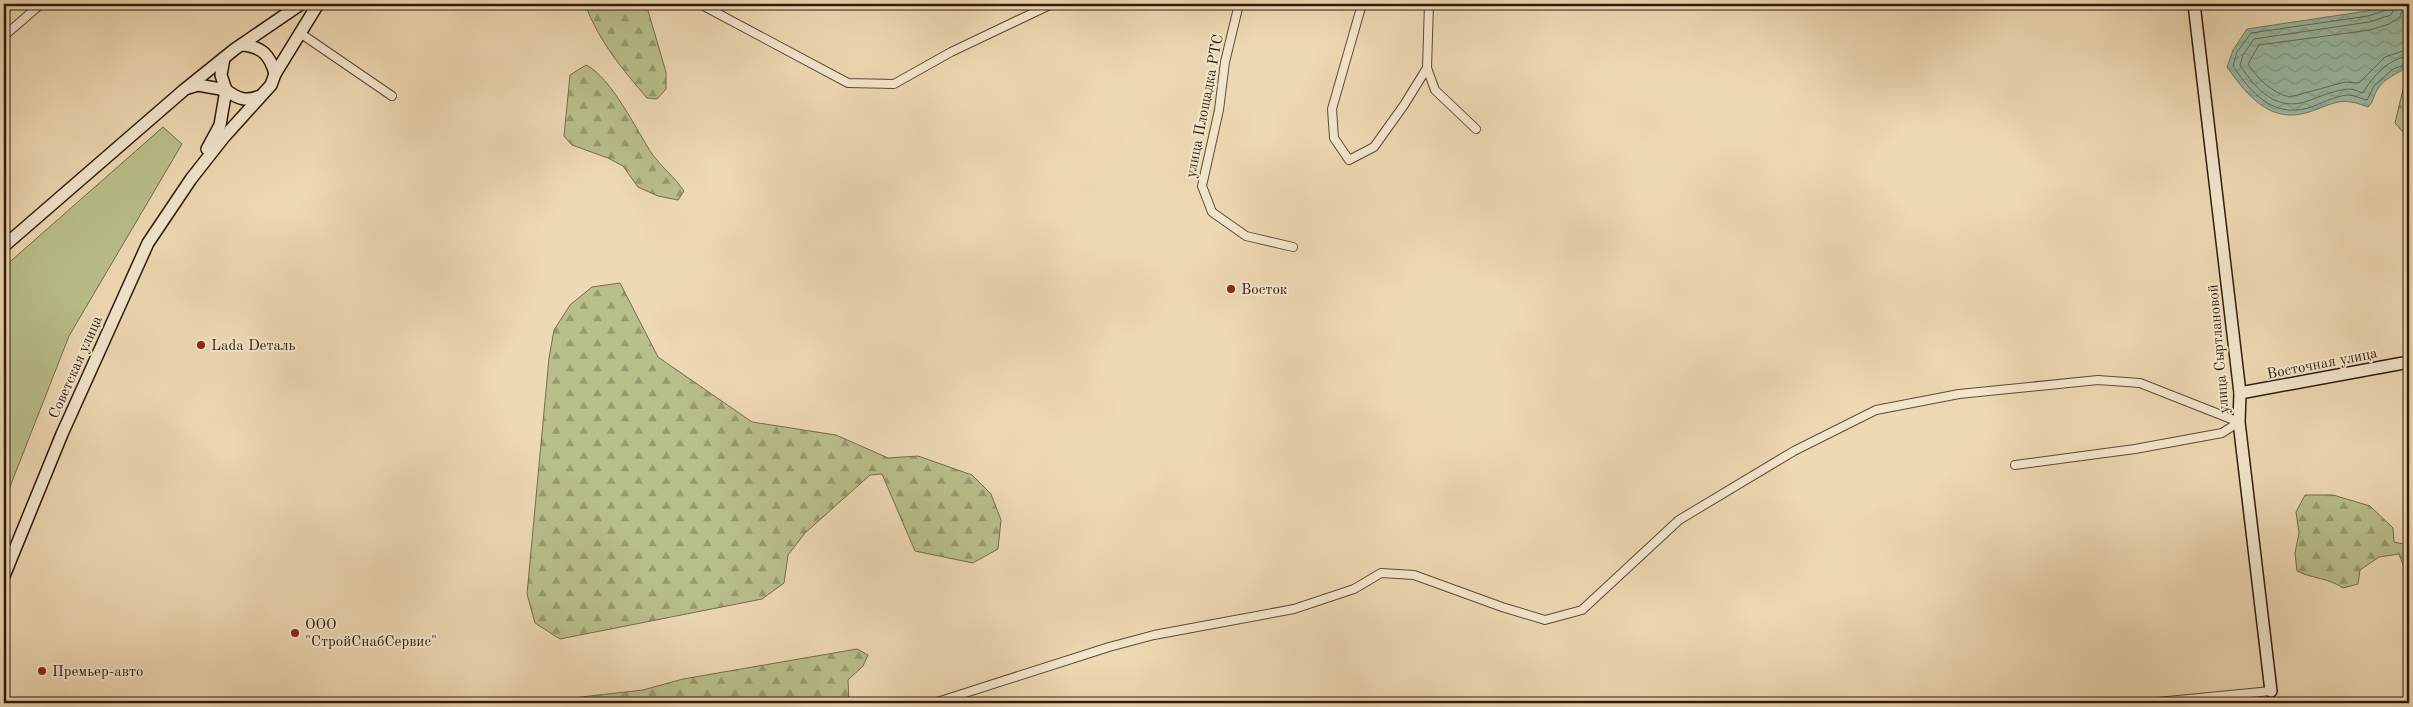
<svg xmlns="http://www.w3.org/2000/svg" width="2413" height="707" font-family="'Old Standard TT',serif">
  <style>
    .forest { fill: url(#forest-firs); stroke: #756c4a }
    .garden { fill: #b9bf8b; stroke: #756c4a }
    .water { fill: url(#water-waves); stroke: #707a67 }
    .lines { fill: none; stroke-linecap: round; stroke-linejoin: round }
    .shore { stroke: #666a58; stroke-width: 1 }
    .street-casing { stroke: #604934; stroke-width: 10 }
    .secondary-casing { stroke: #311909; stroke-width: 14 }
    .street { stroke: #f3e6ce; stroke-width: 8 }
    .secondary { stroke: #f3e6ce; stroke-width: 11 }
    .poi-dot { fill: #8f2418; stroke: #f3e6ce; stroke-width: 2 }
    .labels { text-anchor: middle; stroke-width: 4; stroke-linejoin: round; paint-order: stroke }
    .street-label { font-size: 15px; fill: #311909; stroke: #f3e6ce }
    .poi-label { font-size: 15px; fill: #311909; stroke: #f3e6ce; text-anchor: start }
  </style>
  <defs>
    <pattern id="forest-firs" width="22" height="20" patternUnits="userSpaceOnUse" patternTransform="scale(1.25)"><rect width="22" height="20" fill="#b9bf8b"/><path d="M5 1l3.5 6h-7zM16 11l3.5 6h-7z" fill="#979a70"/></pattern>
    <pattern id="water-waves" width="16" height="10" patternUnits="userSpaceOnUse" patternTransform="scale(1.25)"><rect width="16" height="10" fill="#9abba6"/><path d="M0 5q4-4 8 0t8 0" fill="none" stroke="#85a08e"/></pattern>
  </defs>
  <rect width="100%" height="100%" fill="#edd9b3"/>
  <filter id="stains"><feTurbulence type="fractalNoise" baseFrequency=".004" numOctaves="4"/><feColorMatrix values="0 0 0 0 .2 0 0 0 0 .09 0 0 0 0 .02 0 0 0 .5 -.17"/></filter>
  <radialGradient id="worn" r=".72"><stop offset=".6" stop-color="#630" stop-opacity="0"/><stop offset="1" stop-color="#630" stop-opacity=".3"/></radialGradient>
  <g class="forest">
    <path d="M585 4H646L666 72V89L657 99 647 98C622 69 598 40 585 4Z"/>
    <path d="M586 65C611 77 637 131 652 154 662 168 675 177 684 191L678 200 658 196 638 187 623 166 608 158 572 145 564 136 570 75Z"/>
    <path d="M2409 81V126L2403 132 2395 123 2404 85Z"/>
    <path d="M620 283 658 357 752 422 836 435 888 458 918 456 972 475 991 494 1001 520 998 549 973 563 915 551 882 474 870 475 805 533 788 555 784 583 762 599 560 639 535 623 527 594 549 358 554 330 570 305 592 287Z"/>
    <path d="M2305 495H2333L2370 506 2393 528 2394 542 2409 545V576L2406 573 2399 554 2379 557 2360 570 2358 584 2343 588C2329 578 2313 579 2297 571L2295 553 2299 533 2296 512Z"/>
    <path d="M857 649 868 655 863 666 848 680 849 703H560L581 697 643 690 683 679Z"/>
  </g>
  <path class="garden" d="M163 127 182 144 69 336 4 502V267Z"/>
  <path class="water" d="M2393 4H2409V67C2399 72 2383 79 2377 90 2373 97 2374 101 2368 107 2342 97 2337 102 2312 111 2272 126 2248 97 2227 67L2233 50 2247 29 2367 11Z"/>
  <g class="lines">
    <g class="shore">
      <path d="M2390 4 2387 10 2368 16 2251 33 2237 52 2233 66C2251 93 2273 118 2308 108 2321 104 2334 96 2348 95 2355 95 2361 99 2367 100L2374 86 2393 69 2409 63"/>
      <path d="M2396 4 2391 15 2369 22 2254 39 2243 55 2240 65C2256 90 2277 112 2308 101 2321 96 2335 90 2349 89 2354 89 2359 92 2363 93 2372 77 2389 58 2409 56"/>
      <path d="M2404 4 2400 17 2389 24 2370 30 2259 45 2248 64C2257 78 2273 94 2290 97L2345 82 2359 83 2385 57 2409 49"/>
    </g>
    <defs>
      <g id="street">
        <path d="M700 4 848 83 894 84 951 52 1052 4"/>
        <path d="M1239 4 1225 62 1219 110 1202 186 1212 212 1246 236 1293 247"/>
        <path d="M1362 4 1332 109 1334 138 1349 160 1374 147 1404 105 1427 68"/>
        <path d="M1429 4 1427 68 1435 90 1476 129"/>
        <path d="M300 33 392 96"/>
        <path d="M4 36 41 4"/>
        <path d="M2015 465 2135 449 2222 433 2239 422"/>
        <path d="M934 703 1109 647 1154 635 1294 609 1354 589 1381 573 1414 575 1502 607 1545 620 1582 610 1679 520 1794 451 1876 410 1959 394 2098 380 2140 383 2239 422"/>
        <path d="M2147 703 2271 691"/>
      </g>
      <g id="secondary">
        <path d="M2194 4 2240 393 2239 422 2271 691"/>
        <path d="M243 45C262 47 270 55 275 74"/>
        <path d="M224 58 221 75 226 90C238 99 246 102 260 96"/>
        <path d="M188 88 198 85 226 90"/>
        <path d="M207 149 220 125 226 90"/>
        <path d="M4 246 184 90 235 49 301 4"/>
        <path d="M2240 393 2409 362"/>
        <path d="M4 576 62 434 148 243 191 179 224 137 271 85 275 74 318 4"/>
      </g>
    </defs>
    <use href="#street" class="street-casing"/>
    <use href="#secondary" class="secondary-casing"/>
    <use href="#street" class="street"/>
    <use href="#secondary" class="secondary"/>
  </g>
  <g class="poi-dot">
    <circle cx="1231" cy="289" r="5"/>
    <circle cx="201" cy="345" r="5"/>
    <circle cx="295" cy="633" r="5"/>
    <circle cx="42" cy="671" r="5"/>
  </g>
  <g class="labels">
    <g class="street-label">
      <text transform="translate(1204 106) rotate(-79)" y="5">улица Площадка РТС</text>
      <text transform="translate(2218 349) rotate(-95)" y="5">улица Сыртлановой</text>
      <text transform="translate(2322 363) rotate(-11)" y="5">Восточная улица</text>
      <text transform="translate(75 367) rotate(-66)" y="5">Советская улица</text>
    </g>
    <g class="poi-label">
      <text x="1241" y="294">Восток</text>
      <text x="211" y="350">Lada Dеталь</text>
      <text x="305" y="629">ООО<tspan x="305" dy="17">"СтройСнабСервис"</tspan></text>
      <text x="52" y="676">Премьер-авто</text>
    </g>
  </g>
  <rect width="2413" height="707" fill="none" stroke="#edd9b3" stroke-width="20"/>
  <rect x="5" y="5" width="2403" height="697" fill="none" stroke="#311909" stroke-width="2.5"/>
  <rect x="10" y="10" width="2393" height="687" fill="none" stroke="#311909"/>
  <rect width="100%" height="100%" filter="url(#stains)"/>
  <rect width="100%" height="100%" fill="url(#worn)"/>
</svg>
